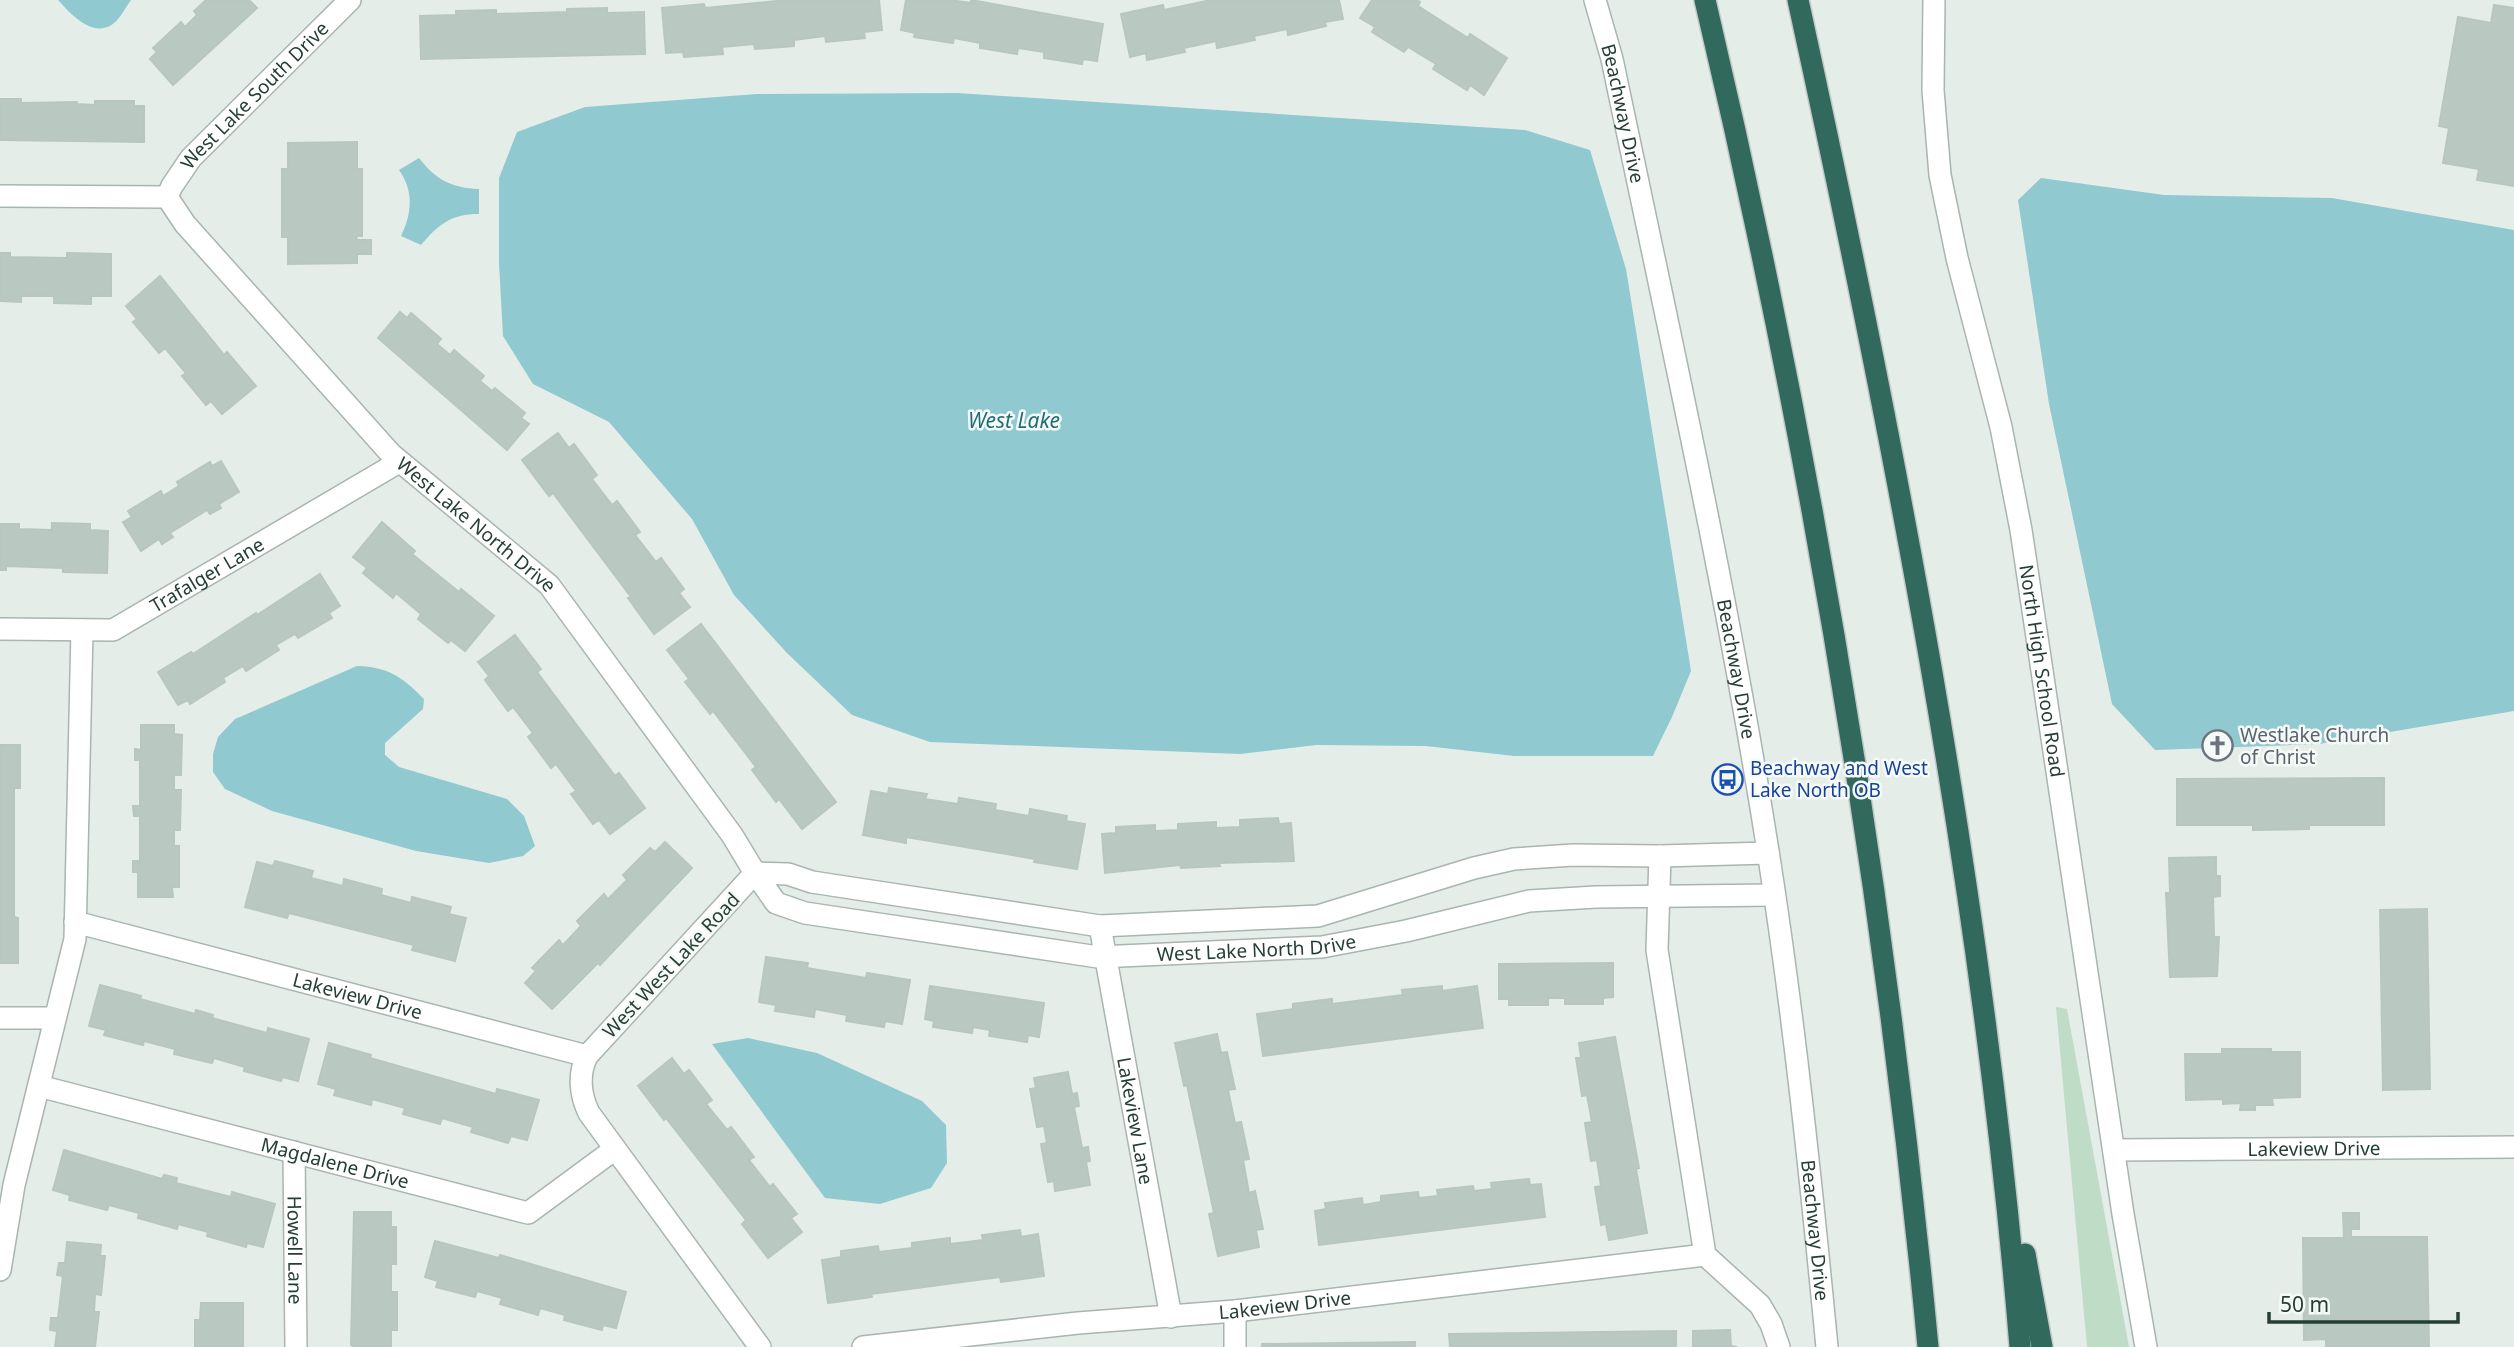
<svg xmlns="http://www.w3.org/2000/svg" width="2514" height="1347" font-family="'Noto Sans',sans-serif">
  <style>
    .green { fill: #bfddc6 }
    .water { fill: #90c9cf }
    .building { fill: #bac8c2; stroke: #b7c7c0; stroke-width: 2 }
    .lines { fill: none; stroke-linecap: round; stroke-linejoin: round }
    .minor-casing { stroke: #a8b5b0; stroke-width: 24 }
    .tertiary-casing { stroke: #a8b5b0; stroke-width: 24 }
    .motorway-casing { stroke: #c2c9c7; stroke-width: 24 }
    .minor { stroke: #fff; stroke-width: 21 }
    .tertiary { stroke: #fff; stroke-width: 21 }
    .motorway { stroke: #316a5c; stroke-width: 21 }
    .labels { text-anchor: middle; stroke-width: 5; stroke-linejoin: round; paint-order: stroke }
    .street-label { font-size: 19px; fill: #253f36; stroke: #f5faf7 }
    .worship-label { font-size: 19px; fill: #5b616d; stroke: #f5faf7; text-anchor: start }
    .transit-label { font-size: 19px; fill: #164399; stroke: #f5faf7; text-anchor: start }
    .water-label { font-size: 21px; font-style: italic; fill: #216e78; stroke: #f5faf7 }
  </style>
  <rect width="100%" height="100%" fill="#e5ede9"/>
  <path class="green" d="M2056 1007 2067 1009 2129 1347H2087Z"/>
  <g class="water">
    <path d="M58 0H131C125 8 119 21 110 26 90 36 70 13 58 0Z"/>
    <path d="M957 93 1525 130 1590 150 1626 269 1691 671 1672 717 1653 756H1514L1426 746 1316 745 1240 754 930 742 852 715 787 653 734 595 692 519 609 422 533 384 503 336 499 263V178L517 132 585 107 757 94Z"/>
    <path d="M419 158C436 180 452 188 479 189V214C451 214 439 224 421 245L401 236C412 214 414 191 399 170Z"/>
    <path d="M2041 178 2164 195 2332 198 2514 230V711L2319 744 2155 750 2112 704 2049 404 2018 200Z"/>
    <path d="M357 666C389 667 402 677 424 699L423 709 385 743V755L399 767 507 799 524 816 535 846 523 856 489 863 416 851 272 811 225 789 213 772V754L218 737 235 719Z"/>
    <path d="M748 1038 817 1053 922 1101 946 1125 947 1163 931 1188 880 1204 825 1198 712 1044Z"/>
  </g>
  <g class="building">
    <path d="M206 0H249L257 8 173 85 150 59 157 52 153 48 181 22 185 27 197 15 194 11Z"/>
    <path d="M788 0H879L882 30 864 32 865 38 826 42 825 36 794 40V46L755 49 754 44 722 47 723 54 684 57 683 52 666 53 662 8 704 4 705 8Z"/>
    <path d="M906 0H949L971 3V0L1103 24 1097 61 1083 59 1082 64 1044 58V52L1018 48 1017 54 980 48V43L954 38 953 43 914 37 915 33 901 30Z"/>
    <path d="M1211 0H1339L1343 19 1325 22 1326 26 1288 35 1287 29 1254 36 1255 40 1217 48 1216 41 1184 48 1185 52 1147 60 1146 53 1130 57 1121 14 1163 5 1164 10Z"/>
    <path d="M1372 0H1416L1420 2 1418 6 1468 38 1470 34 1507 58 1484 95 1470 85 1467 90 1433 69 1436 64 1408 47 1404 52 1372 32 1375 27 1360 18Z"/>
    <path d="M2494 5 2514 8V186L2477 180 2479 169 2443 163 2449 128 2439 126 2458 17 2491 23Z"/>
    <path d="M607 8V13L644 12 645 54 421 59 420 16 456 15V11L496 10V14L567 12V9Z"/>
    <path d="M0 99H21V103L77 102V104L95 105V101H134V106H144V142L0 140Z"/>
    <path d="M357 142V169H362V236H356L357 240H371V254H357V263L288 264V237H282V169H288V143Z"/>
    <path d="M0 253H10V257L67 258V253L111 254V296H91V304L54 303V296H21V302L0 301Z"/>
    <path d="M160 276 224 355 227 352 256 386 222 414 211 401 206 405 182 376 186 373 165 348 159 353 133 322 137 319 126 306Z"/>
    <path d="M400 312 407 318 411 313 441 339 437 344 450 355 454 350 484 376 480 381 492 391 495 388 525 413 521 418 529 424 507 450 378 338Z"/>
    <path d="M558 433 569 448 574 444 597 475 592 479 612 505 617 501 640 532 635 535 656 562 661 558 684 589 679 593 690 607 654 634 628 598 631 597 553 493 549 496 522 460Z"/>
    <path d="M221 461 239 492 219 504 221 508 210 514 207 510 170 533 173 537 162 544 159 539 141 551 123 522 132 517 128 511 161 491 163 496 179 486 177 482 210 462 212 466Z"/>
    <path d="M382 522 415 551 412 554 459 592 461 589 494 616 465 651 451 640 448 643 418 619 421 614 396 593 393 598 363 573 367 568 353 557Z"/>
    <path d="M52 523 90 524V530L108 531 107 573 63 572V568L6 566V570H0V524H19V529L52 530Z"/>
    <path d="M320 574 340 606 329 613 332 618 298 638 295 634 276 645 279 650 246 671 243 666 223 678 225 682 190 704 188 700 178 705 158 672 191 652 193 654 256 613 257 615Z"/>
    <path d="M701 624 836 802 802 829 779 799 776 802 752 770 756 767 713 711 710 714 685 682 689 679 667 650Z"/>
    <path d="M515 635 541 669 537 672 615 776 619 773 645 808 610 834 599 820 593 824 571 794 576 791 556 764 551 768 528 737 533 733 513 707 508 711 485 680 489 676 478 662Z"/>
    <path d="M141 725H174V734L182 735 181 775H174V790H181L180 830H174V846H179V887H172L173 897H138V872H133V861H140V816H134L133 806H140V760H135V749L141 750Z"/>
    <path d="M0 745H20V788H14V917L18 918V963H0Z"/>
    <path d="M2384 778V825H2309V829L2253 830V825H2177V779Z"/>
    <path d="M889 788 927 794 925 799 958 804 959 798 996 804 995 810 1029 816 1030 809 1067 816 1066 821 1085 824 1077 869 1034 862 1035 859 906 837V843L863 835 871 791 888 794Z"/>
    <path d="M1278 818 1279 824 1291 823 1294 861 1219 863 1220 866 1181 868 1180 865 1105 873 1102 834 1116 833V827L1155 825V831L1178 830V824L1216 822V828L1240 827V820Z"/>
    <path d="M665 842 692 868 600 965 598 963 552 1009 525 983 536 971 532 968 559 940 563 945 581 926 577 921 604 894 608 899 627 880 623 875 650 848 655 852Z"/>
    <path d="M2216 857V876H2220V896L2213 897 2214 937H2219L2217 976 2170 977 2166 893H2170L2169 858Z"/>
    <path d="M275 861 313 871 311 878 343 886 344 879 382 889 381 895 411 903 412 897 451 907 449 914 466 918 455 961 412 950 414 945 289 913 287 918 245 907 257 862 273 866Z"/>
    <path d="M2427 909 2430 1089 2383 1090 2380 910Z"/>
    <path d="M766 957 808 963 807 968 866 978 867 973 910 980 902 1024 885 1021 884 1027 846 1021 847 1015 815 1009 814 1017 775 1011 776 1005 759 1002Z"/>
    <path d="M1613 963V997L1603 998V1004H1565V998H1548V1005H1509V999H1499V964Z"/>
    <path d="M100 985 141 996 140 999 195 1014 196 1010 213 1015 212 1018 267 1033 268 1028 309 1039 298 1081 282 1077 281 1081 244 1071 245 1067 214 1058 212 1063 174 1054 175 1049 144 1041 143 1045 104 1035 106 1030 89 1026Z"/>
    <path d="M930 986 1044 1003 1039 1037 1028 1035 1027 1042 989 1036 990 1030 973 1027 972 1033 933 1027 934 1021 925 1019Z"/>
    <path d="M1442 986V991L1477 986 1483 1028 1263 1056 1257 1014 1293 1009V1004L1332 999V1004L1403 995 1402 990Z"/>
    <path d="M1217 1034 1221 1053 1227 1052 1235 1089 1228 1090 1235 1123 1241 1122 1249 1159 1243 1160 1249 1193 1255 1191 1263 1229 1256 1230 1259 1247 1218 1256 1209 1214 1214 1213 1187 1085 1184 1086 1175 1043Z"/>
    <path d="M1615 1037 1639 1168 1636 1169 1647 1233 1609 1240 1606 1224 1601 1225 1595 1187 1601 1186 1597 1160 1591 1161 1585 1123 1592 1122 1587 1095 1582 1096 1576 1058H1581L1579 1043Z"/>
    <path d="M329 1043 371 1055 370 1058 496 1094 497 1089 539 1100 527 1140 511 1136 508 1143 471 1132 473 1127 442 1118 440 1124 403 1114 405 1108 372 1099 371 1105 334 1095 336 1089 318 1084Z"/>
    <path d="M2222 1049H2271V1052H2300V1097L2272 1098 2273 1105H2255V1110H2240L2241 1103 2223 1104V1099L2186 1100 2185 1054H2222Z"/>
    <path d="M672 1058 684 1074 689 1070 712 1100 706 1104 727 1130 731 1127 754 1157 749 1160 770 1187 773 1184 797 1214 791 1218 802 1232 768 1258 742 1224 746 1220 666 1118 664 1120 638 1086Z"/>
    <path d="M1068 1072 1072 1094 1077 1093 1079 1106 1074 1107 1082 1148 1088 1147 1090 1161 1086 1162 1090 1185 1055 1191 1054 1181 1048 1182 1041 1144 1047 1143 1044 1126 1037 1127 1030 1089 1036 1088 1034 1078Z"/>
    <path d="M64 1150 162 1179 164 1175 177 1178 176 1183 231 1197 232 1192 275 1204 263 1247 247 1243 246 1247 207 1236 208 1232 178 1224 177 1229 138 1218 139 1213 109 1205 107 1210 69 1200 70 1195 53 1190Z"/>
    <path d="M1529 1179 1530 1185 1541 1184 1545 1217 1319 1245 1315 1211 1326 1209 1325 1203 1362 1198 1363 1205 1381 1202V1196L1418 1192 1419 1198 1438 1196 1437 1190 1473 1186 1474 1191 1492 1189 1491 1183Z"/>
    <path d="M354 1212H391V1227H396V1264H391V1292H397V1330H391V1347H355L351 1345Z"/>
    <path d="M2343 1213H2359V1229H2351V1237H2427L2429 1347H2326V1339L2304 1340 2303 1238H2344Z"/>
    <path d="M1020 1230 1021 1237 1038 1234 1044 1276 1001 1282 1000 1277 871 1294 872 1297 828 1303 822 1260 841 1257V1251L878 1246 879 1252 912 1248V1243L950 1238V1244L983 1240 982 1235Z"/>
    <path d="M435 1241 499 1258 500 1255 626 1292 616 1328 603 1325 602 1330 564 1320 565 1315 540 1308 538 1315 500 1304 502 1298 477 1291 475 1297 436 1287 438 1281 425 1277Z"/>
    <path d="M67 1242 101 1245 100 1256H105L101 1295 95 1294 94 1312H99L95 1347H55L57 1331 50 1330 51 1318H58L63 1276 57 1275 59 1263H65Z"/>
    <path d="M201 1303H243V1347H195V1320H200Z"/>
    <path d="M1730 1330 1731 1346 1737 1347H1693V1331Z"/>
    <path d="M1676 1331V1347H1450L1449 1334Z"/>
    <path d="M1415 1342V1347H1262V1344Z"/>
  </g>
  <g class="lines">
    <defs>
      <g id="minor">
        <path d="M0 196 167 197"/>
        <path id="s1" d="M167 197 185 224 391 454 549 585 732 835 755 873 776 903 805 913 1098 957 1322 947 1406 931 1529 901 1596 897 1774 895"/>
        <path id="s2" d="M167 197 172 186 191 158 350 0"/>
        <path id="s3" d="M0 629 113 630 399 462"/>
        <path d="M1660 856 1657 950 1705 1255 1760 1305 1771 1324 1779 1347"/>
        <path d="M755 873 788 874 812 882 1100 926 1318 916 1474 868 1514 859 1573 855 1660 856 1768 853"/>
        <path d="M755 873 587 1056C578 1074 580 1095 589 1113L760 1347"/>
        <path id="s4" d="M75 922 587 1056"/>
        <path id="s5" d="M1100 926 1171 1317"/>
        <path d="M0 1018H55"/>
        <path id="s6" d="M39 1086 528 1213 615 1149"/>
        <path id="s7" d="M2114 1150 2514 1147"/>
        <path id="s8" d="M294 1152 296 1347"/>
        <path d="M0 1270 14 1185 75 939 82 630"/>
        <path d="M1235 1311V1347"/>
        <path id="s9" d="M863 1347 1078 1323 1235 1311 1705 1255"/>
      </g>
      <g id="tertiary">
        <path id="s10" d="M1595 0 1612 59C1667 322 1726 585 1768 851 1794 1016 1811 1181 1827 1347"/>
        <path id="s11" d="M1934 0 1933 90 1940 175 1957 258 2001 427 2021 530 2123 1214 2146 1347"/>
      </g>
      <g id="motorway">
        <path d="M1705 0C1810 443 1885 894 1928 1347"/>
        <path d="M1798 0C1895 444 1983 893 2020 1347"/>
        <path d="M2025 1254 2042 1347"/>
      </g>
    </defs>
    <use href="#minor" class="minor-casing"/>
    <use href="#tertiary" class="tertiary-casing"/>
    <use href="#motorway" class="motorway-casing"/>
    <use href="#minor" class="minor"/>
    <use href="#tertiary" class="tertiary"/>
    <use href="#motorway" class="motorway"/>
  </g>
  <defs>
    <symbol id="church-ring" viewBox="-11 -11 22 22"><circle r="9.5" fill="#f5faf7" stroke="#6b7280" stroke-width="1.5"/><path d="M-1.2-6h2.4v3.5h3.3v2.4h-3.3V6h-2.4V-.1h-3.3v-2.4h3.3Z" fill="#6b7280"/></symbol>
    <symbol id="bus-ring" viewBox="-11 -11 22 22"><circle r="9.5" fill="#f5faf7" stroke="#1a4fb4" stroke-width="1.5"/><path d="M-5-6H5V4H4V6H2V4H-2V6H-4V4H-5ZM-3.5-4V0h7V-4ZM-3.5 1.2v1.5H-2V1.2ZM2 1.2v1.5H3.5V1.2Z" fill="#1a4fb4"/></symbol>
  </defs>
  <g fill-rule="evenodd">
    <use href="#church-ring" x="2200" y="728" width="35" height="35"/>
    <use href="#bus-ring" x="1710" y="762" width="35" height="35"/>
  </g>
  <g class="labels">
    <g class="street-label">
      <text dy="7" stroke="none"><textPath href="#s2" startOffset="135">West Lake South Drive</textPath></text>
      <text dy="7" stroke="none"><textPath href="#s10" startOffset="117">Beachway Drive</textPath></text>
      <text dy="7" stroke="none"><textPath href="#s1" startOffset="452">West Lake North Drive</textPath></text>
      <text dy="7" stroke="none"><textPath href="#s3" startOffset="222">Trafalger Lane</textPath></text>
      <text dy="7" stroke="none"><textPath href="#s10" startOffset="684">Beachway Drive</textPath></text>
      <text dy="7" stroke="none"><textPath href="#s11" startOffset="682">North High School Road</textPath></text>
      <text dy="7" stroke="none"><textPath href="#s1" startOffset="1423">West Lake North Drive</textPath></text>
      <text transform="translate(671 965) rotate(-47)" y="7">West West Lake Road</text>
      <text dy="7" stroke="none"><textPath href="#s4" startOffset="292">Lakeview Drive</textPath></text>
      <text dy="7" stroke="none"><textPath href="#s5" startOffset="198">Lakeview Lane</textPath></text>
      <text dy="7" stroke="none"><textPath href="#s7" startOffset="200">Lakeview Drive</textPath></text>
      <text dy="7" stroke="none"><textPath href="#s6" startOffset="306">Magdalene Drive</textPath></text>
      <text dy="7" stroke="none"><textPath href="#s10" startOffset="1251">Beachway Drive</textPath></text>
      <text dy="7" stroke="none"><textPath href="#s8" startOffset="98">Howell Lane</textPath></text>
      <text dy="7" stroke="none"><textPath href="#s9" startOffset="424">Lakeview Drive</textPath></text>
    </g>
    <g class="worship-label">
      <text x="2240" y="742">Westlake Church<tspan x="2240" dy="22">of Christ</tspan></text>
    </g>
    <g class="transit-label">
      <text x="1750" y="775">Beachway and West<tspan x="1750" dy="22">Lake North OB</tspan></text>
    </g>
    <g class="water-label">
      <text x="1014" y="428">West Lake</text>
    </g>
  </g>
  <path d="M2269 1312v10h189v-10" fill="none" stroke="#253f36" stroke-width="3.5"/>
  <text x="2280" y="1312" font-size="21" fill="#253f36" stroke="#f5faf7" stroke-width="5" paint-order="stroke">50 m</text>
</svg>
